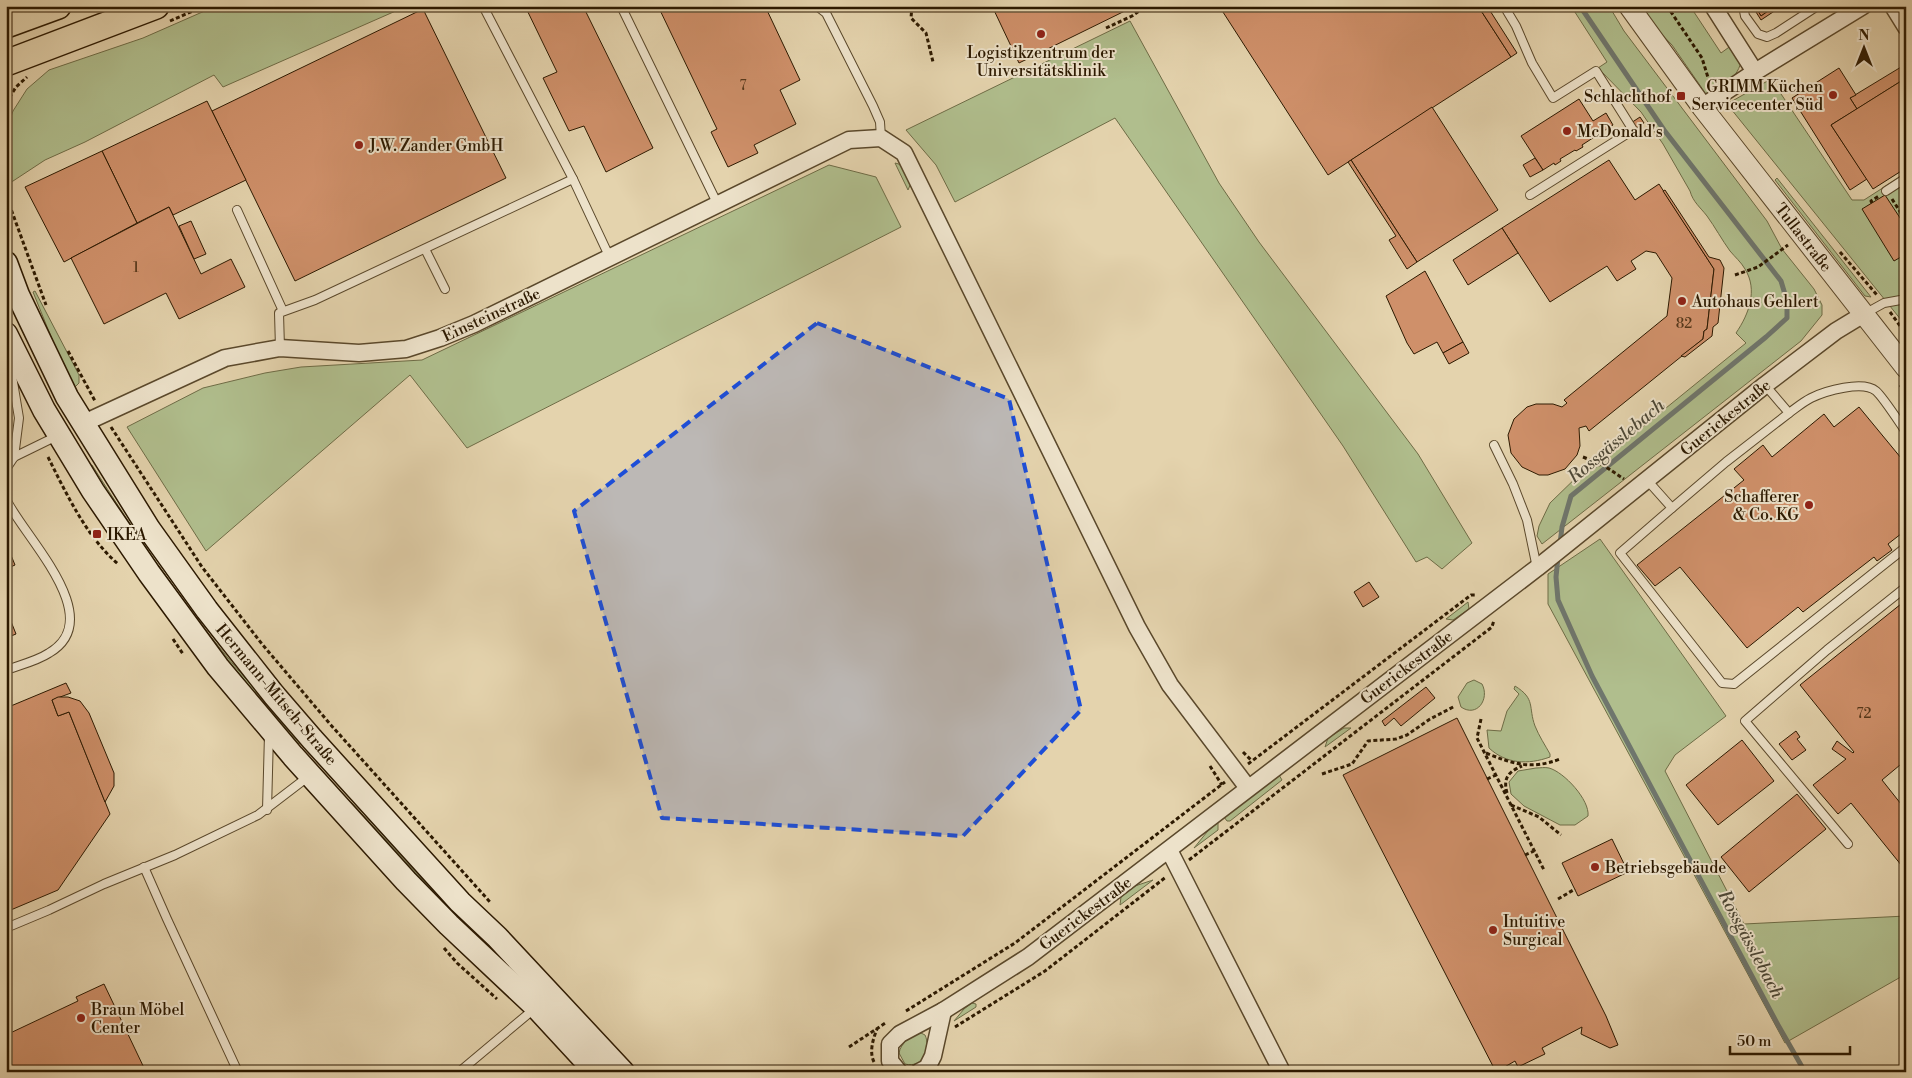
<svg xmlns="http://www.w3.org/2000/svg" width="1912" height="1078" font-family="'Libre Bodoni',serif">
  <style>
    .green { fill: #b0be8d; stroke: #6e6c46 }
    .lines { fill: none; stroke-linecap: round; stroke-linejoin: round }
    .stream { stroke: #6f766d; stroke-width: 5 }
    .building { fill: #cf906a; stroke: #2c1900 }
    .service-casing { stroke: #5a482b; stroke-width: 10 }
    .minor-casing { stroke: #5a482b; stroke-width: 19 }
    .tertiary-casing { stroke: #5a482b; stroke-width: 22 }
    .secondary-casing { stroke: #2c1900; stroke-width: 25 }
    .primary-casing { stroke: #2c1900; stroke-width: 28 }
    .path { stroke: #2c1900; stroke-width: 3; stroke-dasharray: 4 2.5; stroke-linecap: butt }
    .service { stroke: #ede2ca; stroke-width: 8 }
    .minor { stroke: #ede2ca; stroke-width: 16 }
    .tertiary { stroke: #ede2ca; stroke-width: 20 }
    .secondary { stroke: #ede2ca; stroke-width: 22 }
    .primary { stroke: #e4d3ad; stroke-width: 25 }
    .marked { fill: #1d4ed8; fill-opacity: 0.2; stroke: #1d4ed8; stroke-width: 4; stroke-dasharray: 10 6; stroke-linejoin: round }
    .poi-dot { fill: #8f2418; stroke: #ede2ca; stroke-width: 2 }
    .labels { text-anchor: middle; stroke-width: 4; stroke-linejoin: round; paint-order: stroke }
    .number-label { font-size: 14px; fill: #55371a }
    .poi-label { font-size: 16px; fill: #2c1900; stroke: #ede2ca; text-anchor: start }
    .street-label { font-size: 16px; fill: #2c1900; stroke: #ede2ca }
    .water-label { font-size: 18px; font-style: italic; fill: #4d4837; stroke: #ede2ca }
  </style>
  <rect width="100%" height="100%" fill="#e4d3ad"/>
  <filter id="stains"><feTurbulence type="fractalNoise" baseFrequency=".004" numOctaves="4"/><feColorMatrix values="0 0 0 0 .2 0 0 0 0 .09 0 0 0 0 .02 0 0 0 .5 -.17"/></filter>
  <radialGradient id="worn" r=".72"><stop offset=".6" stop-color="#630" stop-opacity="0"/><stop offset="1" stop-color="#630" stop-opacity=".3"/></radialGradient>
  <g class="green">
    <path d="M216 6H407L223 87 214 75 85 142 45 160 10 183 6 169 7 127 13 111 27 89 49 70 143 38Z"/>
    <path d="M1571 6H1609L1624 31 1767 221 1782 249 1814 289 1822 305V315L1801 341 1542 544 1537 536 1539 526 1550 503 1584 470 1603 465 1602 460 1746 343 1736 333C1749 314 1758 290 1745 269 1741 262 1735 257 1730 251 1722 240 1715 227 1707 216 1700 207 1693 202 1690 191L1663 144 1641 112 1598 68 1607 62Z"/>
    <path d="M1638 6H1690L1721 53 1732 45 1741 62C1736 81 1722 85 1706 94L1672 45 1648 20Z"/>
    <path d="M1130 21 1219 183 1259 242 1418 454 1472 543 1442 569 1427 557 1416 562 1343 446 1115 118 955 202 936 165 906 130Z"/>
    <path d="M1771 79 1852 200H1864L1906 173V326L1727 104Z"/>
    <path d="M895 163C904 164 907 175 911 183L908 190Z"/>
    <path d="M829 165 876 177 901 227 467 448 410 375 206 551 127 427 203 388 265 373 301 367 422 360Z"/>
    <path d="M1777 178 1871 297 1865 296 1775 180Z"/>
    <path d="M35 291 79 375V383L75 387 54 344 33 292Z"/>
    <path d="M92 465C134 531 178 597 228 658 251 687 279 711 304 739L296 746 228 665 88 467Z"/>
    <path d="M1600 539 1726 716 1675 755 1665 771 1744 924 1906 916V974L1785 1043 1548 604V574Z"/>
    <path d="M1468 602 1469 609 1453 620 1446 619Z"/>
    <path d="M1474 680 1482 684C1490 699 1477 718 1461 707L1458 697 1467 683Z"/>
    <path d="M1515 686C1536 699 1528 707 1535 726 1539 736 1545 745 1550 754V757C1528 765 1506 764 1489 748L1487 730 1501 731 1507 711 1519 694 1514 689Z"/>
    <path d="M1344 728H1351L1325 747 1328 738Z"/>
    <path d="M1536 768C1540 768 1545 767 1549 768 1564 772 1590 800 1588 816L1575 825H1560L1524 806 1511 794 1509 782 1518 771Z"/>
    <path d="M1279 775 1282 780 1230 821H1227L1224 817Z"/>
    <path d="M351 802 433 891 481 933 612 1072H607L485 949 348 805Z"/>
    <path d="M1218 822V830L1194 848 1207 832Z"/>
    <path d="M1153 880 1120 905 1121 897 1135 886Z"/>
    <path d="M972 1003 976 1004V1007L954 1021 964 1009Z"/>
    <path d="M921 1033 925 1035C931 1047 923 1069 905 1064L899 1053C901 1043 910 1036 921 1033Z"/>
  </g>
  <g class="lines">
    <g class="stream">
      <path d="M1560 544 1562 527 1571 496 1766 337 1787 318V301L1781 281 1664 130 1580 6"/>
      <path d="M1558 557 1556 577 1558 600 1592 676 1778 1025 1805 1072"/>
    </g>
  </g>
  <g class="building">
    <path d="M525 6H583L653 148 606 172 584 126 569 131 543 78 557 72Z"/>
    <path d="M658 6H765L800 80 780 90 796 124 754 145 758 153 728 167 711 132 717 129Z"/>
    <path d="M992 6H1135L1019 63Z"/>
    <path d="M1226 6H1478L1511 57 1328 175 1221 9Z"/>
    <path d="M1478 6H1487L1517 53 1511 57Z"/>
    <path d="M1755 6H1776L1761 16Z"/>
    <path d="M1774 7 1776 10 1761 20 1756 12 1758 11 1761 16Z"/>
    <path d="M423 9 506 178 295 281 212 111Z"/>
    <path d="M1906 64V78L1857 109 1850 98Z"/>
    <path d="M1839 68 1856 95 1850 98 1857 109 1831 125 1867 179 1850 190 1792 98Z"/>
    <path d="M1906 78V168L1873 189 1831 125Z"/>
    <path d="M1579 99 1593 121 1606 113 1613 125 1582 145 1583 147 1576 151 1575 150 1560 159 1561 161 1555 165 1554 163 1543 170 1521 136Z"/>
    <path d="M207 101 246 180 173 215 169 207 137 223 102 151Z"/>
    <path d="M1432 107 1498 210 1417 262 1351 160Z"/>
    <path d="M1640 117 1644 123 1635 129 1631 123Z"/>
    <path d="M102 151 137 223 64 262 25 187Z"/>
    <path d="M1535 158 1543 170 1530 177 1523 165Z"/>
    <path d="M1351 160 1417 262 1407 269 1389 240 1396 236 1348 162Z"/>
    <path d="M1609 160 1635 200 1659 184 1714 269 1707 329 1704 331 1703 339 1589 431 1586 426 1579 428 1580 446 1577 455 1565 469 1548 475H1539L1522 467 1511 453 1508 435 1514 419 1527 407 1536 404H1553L1562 407 1567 403 1564 400 1667 316 1672 278 1656 253 1646 251 1631 261 1636 269 1617 281 1607 266 1550 302 1502 228Z"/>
    <path d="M1665 190 1709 257 1720 260 1724 268 1718 323 1713 327 1712 336 1685 357 1681 356 1703 339 1704 331 1707 329 1714 269 1663 191Z"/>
    <path d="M1885 195 1906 227V254L1894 261 1862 209Z"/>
    <path d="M169 207 201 274 231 259 245 287 179 319 166 293 104 324 71 258Z"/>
    <path d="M191 221 206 254 194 259 179 226Z"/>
    <path d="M1502 228 1518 253 1468 285 1453 260Z"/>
    <path d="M1425 271 1463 342 1443 353 1437 342 1414 354 1407 343 1386 296Z"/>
    <path d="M1463 342 1469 353 1449 364 1443 353Z"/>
    <path d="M1859 407 1906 464V530L1888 544 1892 550 1877 561 1874 557 1803 612 1798 607 1747 648 1680 567 1655 586 1637 565 1744 480 1734 469 1763 445 1772 457 1824 414 1834 427Z"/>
    <path d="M6 543 15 565 6 569Z"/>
    <path d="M1369 582 1379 597 1363 607 1354 592Z"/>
    <path d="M1906 600V760L1882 780 1901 804 1906 800V871L1851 803 1838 814 1813 785 1846 759 1832 749 1837 741 1853 753 1854 752 1800 685Z"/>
    <path d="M6 609 16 634 6 638Z"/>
    <path d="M66 683 71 693 52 700 58 716 69 712 110 814 58 890 6 912V708Z"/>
    <path d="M1426 687 1435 698 1401 726 1394 718 1385 726 1382 721Z"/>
    <path d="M58 697H68L80 701 89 713 114 773V786L105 802 69 712 58 716 52 700Z"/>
    <path d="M1457 718 1606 1016 1618 1045 1610 1048 1581 1034 1582 1027 1542 1048 1545 1054 1518 1067 1515 1061 1496 1072 1343 775Z"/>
    <path d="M1796 731 1800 737 1797 739 1806 750 1792 760 1779 744Z"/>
    <path d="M1742 740 1774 781 1718 825 1686 785Z"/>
    <path d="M1797 794 1826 829 1749 892 1721 857Z"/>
    <path d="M1612 839 1628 872 1578 896 1562 863Z"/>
    <path d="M104 984 146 1072H6V1035L78 1001 76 997Z"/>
  </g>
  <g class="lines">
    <defs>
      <g id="service">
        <path d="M483 6 573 179"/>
        <path d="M621 6 718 205"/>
        <path d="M817 6 826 13 873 106 880 122 881 138"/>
        <path d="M1504 6 1516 26 1532 63 1553 98 1596 71 1633 130 1530 195"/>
        <path d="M1743 6 1745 16 1758 34 1767 37 1776 33 1816 7"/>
        <path d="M1886 191 1906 178"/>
        <path d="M237 210 283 311"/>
        <path d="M425 249 445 289"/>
        <path d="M1866 313 1884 303 1906 299"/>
        <path d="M280 348 279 313 315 300 573 179 610 258"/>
        <path d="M1789 413C1796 408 1803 402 1811 398 1825 391 1863 380 1876 391 1883 397 1899 422 1906 432"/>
        <path d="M1494 445 1513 484 1527 520 1537 568"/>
        <path d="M14 457 19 418 12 376 17 366"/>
        <path d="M6 469 14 457 57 436"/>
        <path d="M1647 480 1672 508 1726 462 1789 413 1765 385"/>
        <path d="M6 499C23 536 109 618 49 653 37 661 20 665 6 670"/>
        <path d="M1672 508 1620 553 1722 683 1734 684 1906 547"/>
        <path d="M267 810 269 734"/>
        <path d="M1848 844 1745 721 1827 650 1906 587"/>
        <path d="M144 867 167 919 238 1072"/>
        <path d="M6 928 49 910 104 884 175 855 258 815 309 776"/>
        <path d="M459 1072 534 1009"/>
      </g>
      <g id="minor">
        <path d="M1713 6 1755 72"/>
        <path d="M1893 6 1906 27"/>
        <path d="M1702 107 1755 72 1863 6"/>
        <path d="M84 423 225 358 280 348 359 353 406 349 440 338 474 324 849 140 881 138 904 153 1137 627 1170 685 1248 788"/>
        <path d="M1169 850 1282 1072"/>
        <path d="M899 1072 890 1061V1044L900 1034 943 1011 1028 957 1537 568 1765 385 1836 331 1864 314"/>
        <path d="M919 1072 927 1068 933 1056 943 1011"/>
      </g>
      <path id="tertiary" d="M1629 6 1702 107 1906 368"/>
      <g id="secondary">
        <path d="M6 263 18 295 67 397 149 529 207 610 274 695 312 739 460 902 497 937 623 1072"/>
        <path d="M6 334 44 410 93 491 149 573 218 667 293 756 406 881 449 925 536 1007 596 1072"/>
      </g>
      <g id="primary">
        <path d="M6 25 58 6"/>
        <path d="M6 63 156 6"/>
      </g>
    </defs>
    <use href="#service" class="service-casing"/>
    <use href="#minor" class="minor-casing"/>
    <use href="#tertiary" class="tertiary-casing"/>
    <use href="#secondary" class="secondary-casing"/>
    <use href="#primary" class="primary-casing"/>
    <g class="path">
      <path d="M912 6 911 18 926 33 933 62"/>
      <path d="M1667 6 1702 58 1710 84"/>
      <path d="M170 21 204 6"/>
      <path d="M1106 28 1132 16 1146 6"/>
      <path d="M6 103 16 87 27 77"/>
      <path d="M6 185 7 198 46 305"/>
      <path d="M1892 199 1906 221"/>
      <path d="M1872 203 1871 201 1879 196"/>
      <path d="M1840 252 1877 295"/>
      <path d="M1904 255 1906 259"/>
      <path d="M1735 275 1758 267 1788 245"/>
      <path d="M1890 312 1906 334"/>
      <path d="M68 351 95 401"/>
      <path d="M1900 385 1906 392"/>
      <path d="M111 427 202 567 262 644 330 724 490 902"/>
      <path d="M48 457C67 495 86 536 118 564"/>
      <path d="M1583 457 1603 465 1624 479"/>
      <path d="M173 639 183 654"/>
      <path d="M1481 719 1477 738 1544 870"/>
      <path d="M1243 752 1252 761"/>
      <path d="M1486 753C1513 764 1531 770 1560 759"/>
      <path d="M1248 764 1471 595H1475"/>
      <path d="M1210 766 1222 785"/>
      <path d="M1322 774 1352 764 1368 741 1396 739 1407 735 1430 719 1455 706"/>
      <path d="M1487 779 1496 775"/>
      <path d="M1507 793C1503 778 1508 772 1522 766"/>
      <path d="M1511 805 1539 817 1561 835"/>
      <path d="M1525 855 1534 851"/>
      <path d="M1189 860 1492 627 1494 620"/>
      <path d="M1558 899 1575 889"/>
      <path d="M444 948 457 963 497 999"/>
      <path d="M906 1011 1015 943 1225 782"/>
      <path d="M955 1027 1045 971 1166 877"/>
      <path d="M849 1047 887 1022"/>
      <path d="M874 1062C869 1052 873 1039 877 1029"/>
    </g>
    <use href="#service" class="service"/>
    <use href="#minor" class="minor"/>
    <use href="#tertiary" class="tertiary"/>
    <use href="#secondary" class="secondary"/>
    <use href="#primary" class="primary"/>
  </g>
  <path class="marked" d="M817 323 1009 399 1081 710 963 836 662 818 574 511Z"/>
  <g class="poi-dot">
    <circle cx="1041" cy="34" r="5"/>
    <circle cx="1833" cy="95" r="5"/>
    <rect x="1676" y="91" width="10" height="10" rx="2.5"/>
    <circle cx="1567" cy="131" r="5"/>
    <circle cx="359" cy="145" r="5"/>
    <circle cx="1682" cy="301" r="5"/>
    <circle cx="1809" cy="505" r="5"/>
    <rect x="92" y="529" width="10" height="10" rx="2.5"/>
    <circle cx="1595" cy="867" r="5"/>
    <circle cx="1493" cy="930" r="5"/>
    <circle cx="81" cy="1018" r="5"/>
  </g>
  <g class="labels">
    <g class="number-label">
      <text x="743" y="90">7</text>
      <text x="136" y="272">1</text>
      <text x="1684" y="328">82</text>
      <text x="1864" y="718">72</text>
    </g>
    <g class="poi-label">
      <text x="1041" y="58" text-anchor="middle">Logistikzentrum der<tspan x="1041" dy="18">Universitätsklinik</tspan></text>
      <text x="1823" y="92" text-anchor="end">GRIMM Küchen<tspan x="1823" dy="18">Servicecenter Süd</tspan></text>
      <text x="1671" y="102" text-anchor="end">Schlachthof</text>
      <text x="1577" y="137">McDonald's</text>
      <text x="369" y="151">J.W. Zander GmbH</text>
      <text x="1692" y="307">Autohaus Gehlert</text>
      <text x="1799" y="502" text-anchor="end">Schafferer<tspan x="1799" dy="18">&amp; Co. KG</tspan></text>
      <text x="107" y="540">IKEA</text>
      <text x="1605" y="873">Betriebsgebäude</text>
      <text x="1503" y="927">Intuitive<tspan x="1503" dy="18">Surgical</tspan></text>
      <text x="91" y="1015">Braun Möbel<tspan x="91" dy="18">Center</tspan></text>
    </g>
    <g class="street-label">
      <text transform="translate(1804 237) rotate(52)" y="6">Tullastraße</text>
      <text transform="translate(491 314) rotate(-25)" y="6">Einsteinstraße</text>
      <text transform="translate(1725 417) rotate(-39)" y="6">Guerickestraße</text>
      <text transform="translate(1406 667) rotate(-37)" y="6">Guerickestraße</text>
      <text transform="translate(277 694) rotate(50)" y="6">Hermann-Mitsch-Straße</text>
      <text transform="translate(1085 913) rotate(-37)" y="6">Guerickestraße</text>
    </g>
    <g class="water-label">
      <text transform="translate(1616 441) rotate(-40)" y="6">Rossgässlebach</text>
      <text transform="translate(1751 944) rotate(62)" y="6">Rossgässlebach</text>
    </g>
  </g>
  <rect width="1912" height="1078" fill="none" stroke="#e4d3ad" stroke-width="25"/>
  <rect x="8" y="8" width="1897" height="1063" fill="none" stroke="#2c1900" stroke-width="2.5"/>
  <rect x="12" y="12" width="1887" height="1053" fill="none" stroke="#2c1900"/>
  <g transform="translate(1864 48)" stroke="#ede2ca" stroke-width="4" paint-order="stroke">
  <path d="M0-4L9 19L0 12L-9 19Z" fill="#2c1900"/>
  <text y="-8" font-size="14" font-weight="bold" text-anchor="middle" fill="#2c1900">N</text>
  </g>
  <path d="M1730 1046v8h120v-8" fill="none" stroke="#2c1900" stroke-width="2.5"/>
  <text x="1737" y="1046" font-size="15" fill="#2c1900" stroke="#ede2ca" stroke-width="4" paint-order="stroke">50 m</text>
  <rect width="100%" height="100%" filter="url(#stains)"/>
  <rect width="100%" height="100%" fill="url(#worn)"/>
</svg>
